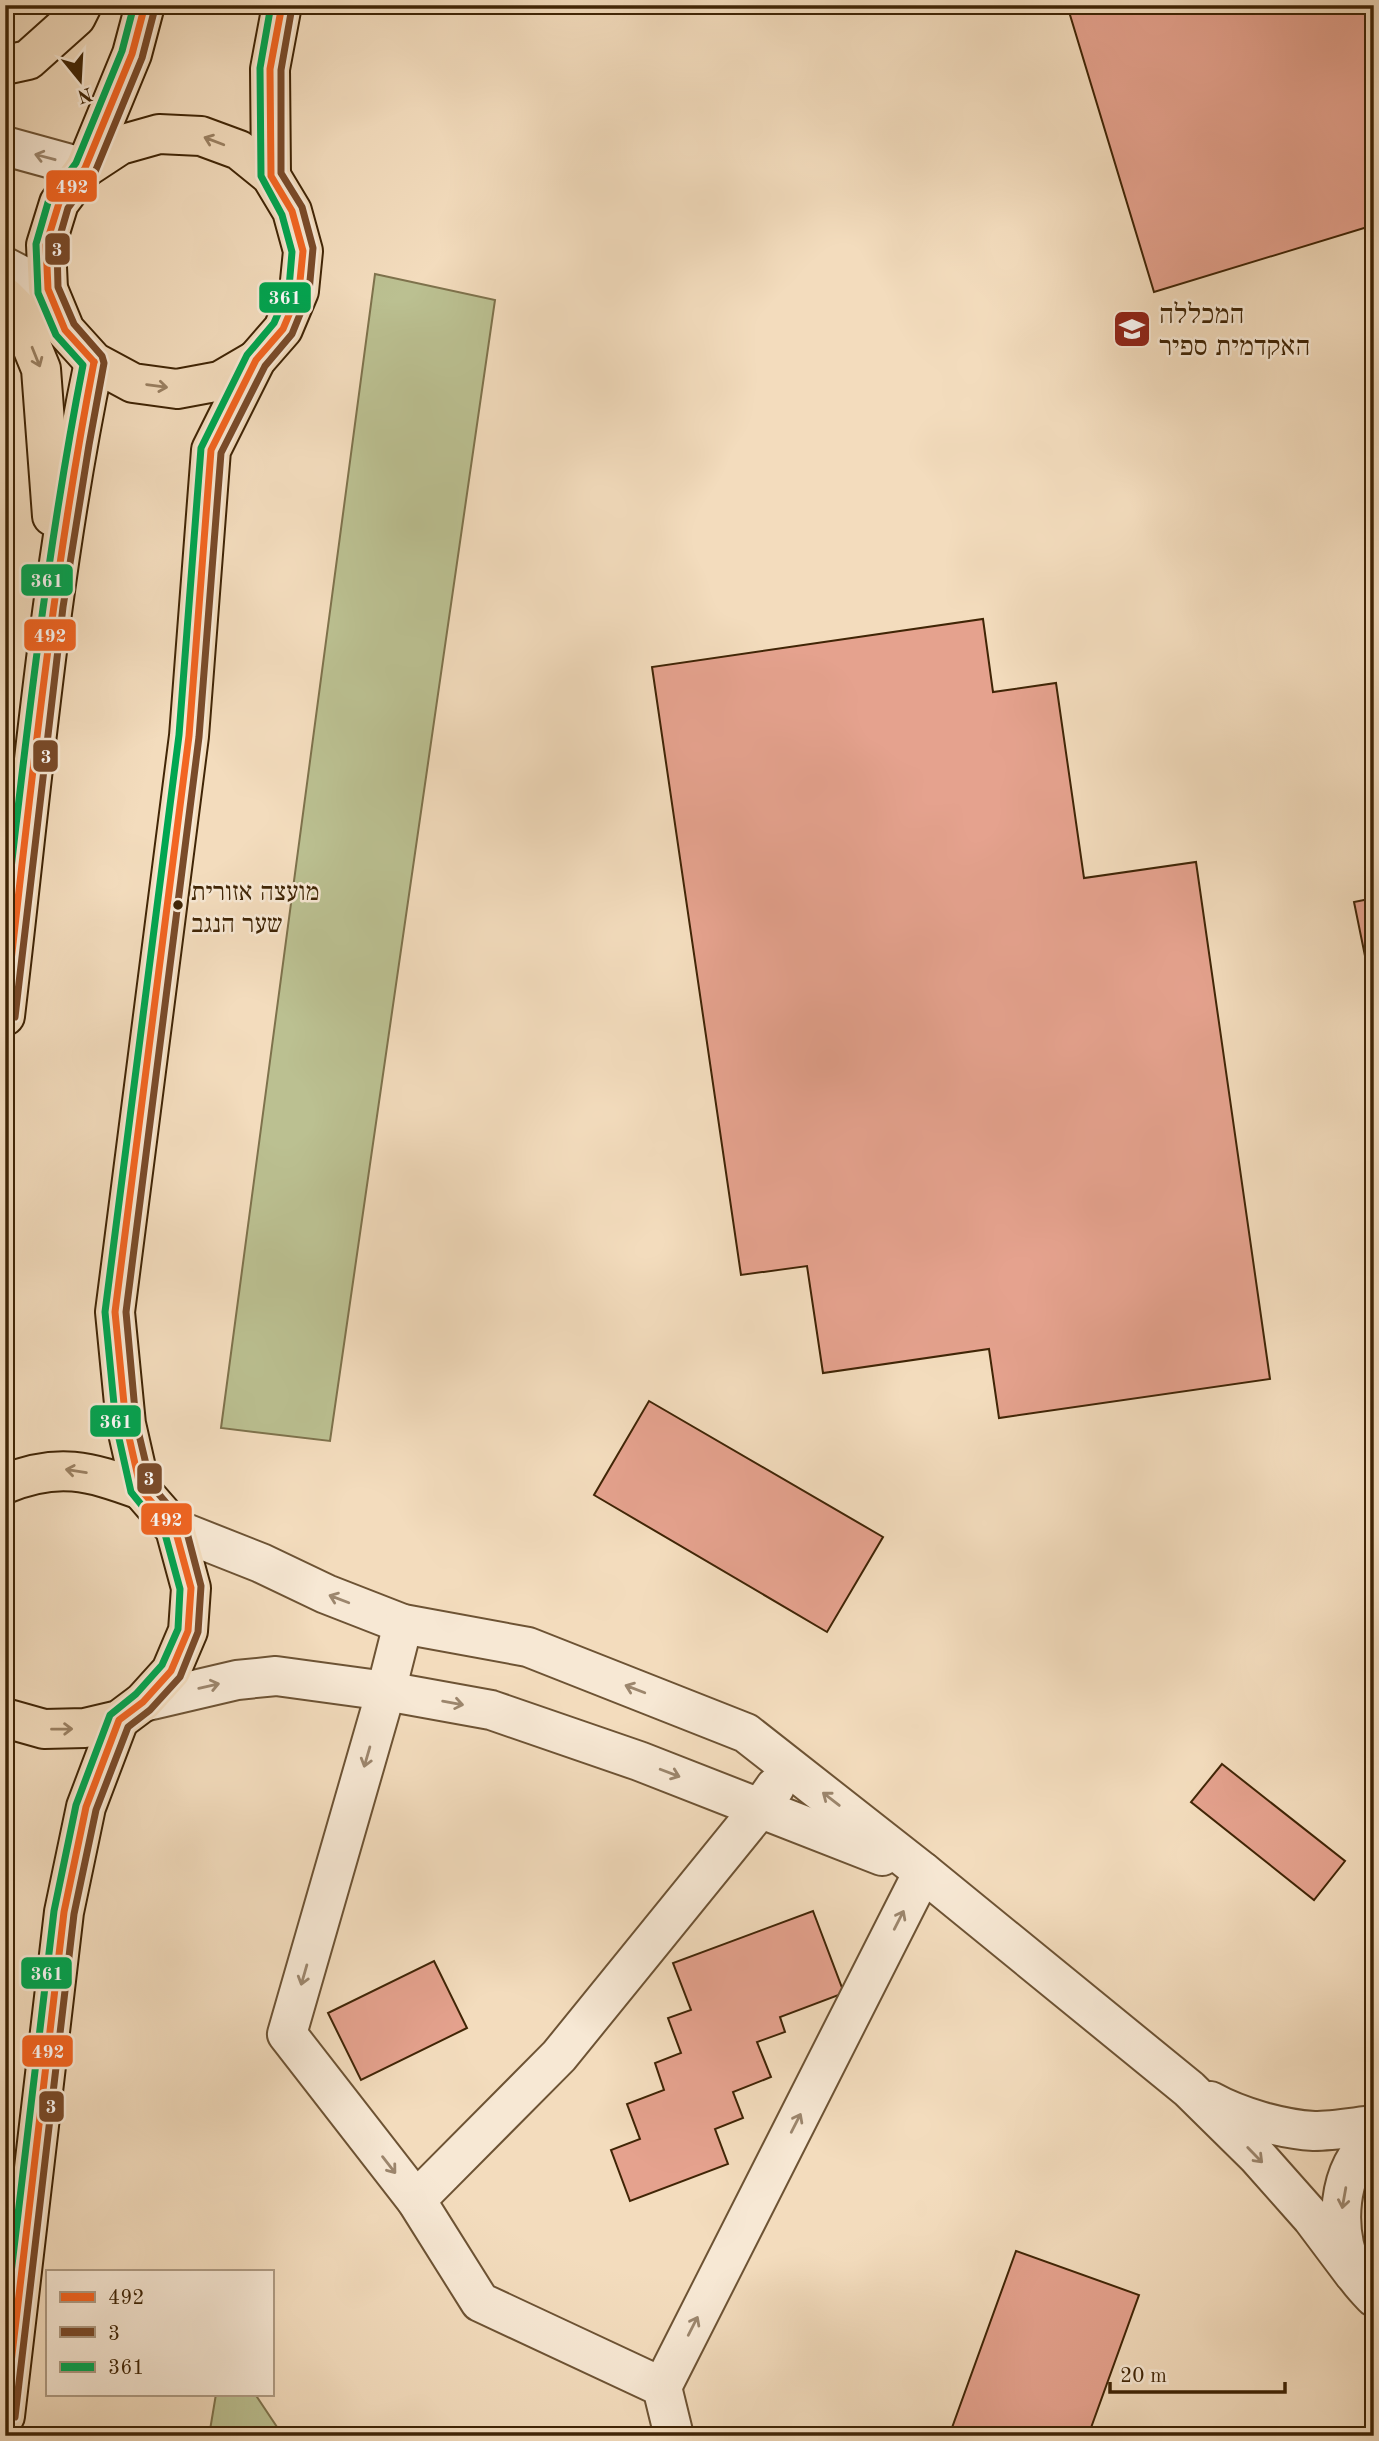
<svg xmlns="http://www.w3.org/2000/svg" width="1379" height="2441" font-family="'Old Standard TT','Frank Ruhl Libre',serif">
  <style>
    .green { fill: #bbc091; stroke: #7e724c; stroke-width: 2 }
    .building { fill: #e5a28e; stroke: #402506; stroke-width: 2 }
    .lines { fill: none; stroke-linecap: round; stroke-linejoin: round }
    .minor-casing { stroke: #6d5334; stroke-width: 42 }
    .major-casing { stroke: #402506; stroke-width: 42 }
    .minor { stroke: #f7e8d4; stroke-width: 38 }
    .major { stroke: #f3dcbd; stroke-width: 38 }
    .bus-1-casing { stroke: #f7e8d4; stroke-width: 12 }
    .bus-2-casing { stroke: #f7e8d4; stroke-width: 12 }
    .bus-3-casing { stroke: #f7e8d4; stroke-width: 12 }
    .bus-1 { stroke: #f26522; stroke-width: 7 }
    .bus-2 { stroke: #7a4b2a; stroke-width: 7 }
    .bus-3 { stroke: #00a651; stroke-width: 7 }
    .oneway { stroke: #9a8062 }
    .oneway2 { stroke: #9c866d }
    .bus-dot { fill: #402506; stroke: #f7e8d4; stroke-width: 2.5 }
    .labels { text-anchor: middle; stroke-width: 5; stroke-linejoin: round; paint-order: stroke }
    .bus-label { font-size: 26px; fill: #402506; stroke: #f7e8d4; text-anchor: start }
    .poi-label { font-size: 28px; fill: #402506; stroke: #f7e8d4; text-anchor: start }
    .line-badge { stroke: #f7e8d4; stroke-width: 2.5 }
    .badge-label { font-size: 19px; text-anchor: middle; font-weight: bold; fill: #fff }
  </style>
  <rect width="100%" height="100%" fill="#f3dcbd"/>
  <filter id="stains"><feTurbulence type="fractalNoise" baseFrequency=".00286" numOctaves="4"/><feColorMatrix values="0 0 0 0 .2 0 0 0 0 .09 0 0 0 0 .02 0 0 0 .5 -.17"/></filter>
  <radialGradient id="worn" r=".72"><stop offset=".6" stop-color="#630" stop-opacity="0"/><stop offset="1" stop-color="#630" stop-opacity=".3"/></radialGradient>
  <g class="green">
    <path d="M375 274 495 300 330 1441 221 1428Z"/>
    <path d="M216 2394H255L283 2436H209Z"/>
  </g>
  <g class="building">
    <path d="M1067 5H1374V225L1154 292Z"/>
    <path d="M983 619 993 692 1056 683 1084 878 1196 862 1270 1379 999 1418 989 1349 823 1373 807 1266 741 1275 652 667Z"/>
    <path d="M1374 898V1000L1354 902Z"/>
    <path d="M649 1401 883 1537 827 1632 594 1495Z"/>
    <path d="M1222 1764 1345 1861 1314 1900 1191 1802Z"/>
    <path d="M813 1911 844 1993 780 2017 785 2032 757 2042 771 2077 733 2092 743 2118 715 2129 728 2164 630 2201 611 2150 640 2139 627 2104 664 2090 655 2063 681 2053 668 2018 691 2010 673 1963Z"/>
    <path d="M434 1961 467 2028 361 2080 328 2013Z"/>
    <path d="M1016 2251 1139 2295 1088 2436H949Z"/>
  </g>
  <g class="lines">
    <defs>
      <g id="minor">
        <path d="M5 146 85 168"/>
        <path d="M5 267 48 289"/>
        <path d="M175 1529 261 1563 326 1594 403 1624 528 1647 746 1733 923 1872 1189 2089 1257 2156 1312 2218 1354 2274"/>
        <path d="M403 1624 386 1691 287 2034 416 2200 480 2302 662 2387 674 2436"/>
        <path d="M143 1702 237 1680 276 1676 386 1691 491 1710 639 1761 882 1856"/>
        <path d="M1210 2101C1239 2117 1281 2129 1314 2131 1333 2131 1355 2127 1374 2125"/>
        <path d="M1374 2138C1336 2170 1334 2230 1353 2271 1358 2281 1367 2289 1374 2297"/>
        <path d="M416 2200 559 2056 761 1807 775 1787"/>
        <path d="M662 2387 923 1872"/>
      </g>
      <g id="major">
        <path d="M145 5 132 54 85 168 59 203 46 245 48 289 65 330 94 362 133 383 177 389 220 381 256 360"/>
        <path d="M5 65 28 60 76 17 82 5"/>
        <path d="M271 176 270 69 282 5"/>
        <path d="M5 297 16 308 41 369 52 516"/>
        <path d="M5 1016C31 798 49 577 94 362"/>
        <path d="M5 1484C58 1462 89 1471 141 1490"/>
        <path d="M5 1718 44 1729 85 1728 119 1720 143 1702 171 1671 188 1631 191 1588 175 1529 141 1490 126 1424 115 1312 189 736 211 450 256 360 283 329 299 291 303 251 292 211 271 176 239 150 201 136 159 134 120 145 85 168"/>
        <path d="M5 2416 64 1912 86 1807 119 1720"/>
      </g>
    </defs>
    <use href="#minor" class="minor-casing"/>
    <use href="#major" class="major-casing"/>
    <use href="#minor" class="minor"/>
    <use href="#major" class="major"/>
    <defs>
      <g id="bus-1">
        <path d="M94 362 65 330 48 289 46 245 59 203 85 168 132 54 145 5"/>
        <path d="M5 1014C30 796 52 578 94 362"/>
        <path d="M5 2414 64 1912 86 1807 119 1720 143 1702 171 1671 188 1631 191 1588 175 1529 141 1490 126 1424 115 1312 189 736 211 450 256 360 283 329 299 291 303 251 292 211 271 176 270 69 282 5"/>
      </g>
      <g id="bus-2">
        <path d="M15 1017 63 607 89 445 104 363 102 356 74 324 58 287 57 246 68 208 95 172 142 58 155 8"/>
        <path d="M15 2417 74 1914 96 1810 128 1727 150 1710 180 1677 198 1632 201 1586 185 1525 151 1485 136 1422 126 1312 199 737 221 453 265 366 292 334 309 292 313 248 302 207 281 173V70L292 7"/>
      </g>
      <g id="bus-3">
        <path d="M5 922C26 735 47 549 83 365L56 335 38 293 36 244 49 199 76 163 122 51 134 5"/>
        <path d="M5 2324 54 1911 76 1805 110 1715 136 1694 162 1665 178 1629 180 1589 165 1534 131 1492 116 1425 105 1312 179 735 201 448 247 355 274 323 289 288 292 252 282 215 261 176 260 68 271 5"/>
      </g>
    </defs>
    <use href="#bus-1" class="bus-1-casing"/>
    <use href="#bus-2" class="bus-2-casing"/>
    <use href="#bus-3" class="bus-3-casing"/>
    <use href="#bus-1" class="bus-1"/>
    <use href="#bus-2" class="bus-2"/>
    <use href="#bus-3" class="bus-3"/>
  </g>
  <defs><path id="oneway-shaft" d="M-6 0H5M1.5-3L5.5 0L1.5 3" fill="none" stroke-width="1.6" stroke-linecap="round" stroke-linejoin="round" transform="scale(1.75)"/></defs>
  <g class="oneway">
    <use href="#oneway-shaft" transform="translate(214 141) rotate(-159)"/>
    <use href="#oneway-shaft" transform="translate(36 357) rotate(68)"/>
    <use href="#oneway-shaft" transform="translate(157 386) rotate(8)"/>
    <use href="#oneway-shaft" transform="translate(76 1471) rotate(-171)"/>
    <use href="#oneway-shaft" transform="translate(62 1729) rotate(-1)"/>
  </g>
  <g class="oneway2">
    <use href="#oneway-shaft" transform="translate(45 157) rotate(-165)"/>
    <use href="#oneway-shaft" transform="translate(339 1599) rotate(-159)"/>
    <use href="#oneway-shaft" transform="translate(209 1686) rotate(-13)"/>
    <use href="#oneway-shaft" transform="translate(635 1689) rotate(-159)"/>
    <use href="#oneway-shaft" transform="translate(453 1703) rotate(10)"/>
    <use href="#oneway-shaft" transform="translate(367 1757) rotate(106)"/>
    <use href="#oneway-shaft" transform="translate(670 1773) rotate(21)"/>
    <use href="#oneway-shaft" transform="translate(831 1799) rotate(-142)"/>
    <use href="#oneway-shaft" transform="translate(899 1920) rotate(-63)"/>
    <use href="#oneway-shaft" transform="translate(304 1975) rotate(106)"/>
    <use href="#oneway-shaft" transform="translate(796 2123) rotate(-63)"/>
    <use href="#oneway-shaft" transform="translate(1255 2155) rotate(46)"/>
    <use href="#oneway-shaft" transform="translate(389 2165) rotate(52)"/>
    <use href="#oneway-shaft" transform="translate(1344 2198) rotate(100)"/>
    <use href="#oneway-shaft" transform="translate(693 2326) rotate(-63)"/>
  </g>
  <defs>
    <symbol id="university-square" viewBox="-11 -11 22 22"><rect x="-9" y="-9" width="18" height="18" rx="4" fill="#8f2418" stroke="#f7e8d4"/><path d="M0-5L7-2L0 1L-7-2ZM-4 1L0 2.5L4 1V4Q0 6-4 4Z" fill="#fff"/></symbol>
  </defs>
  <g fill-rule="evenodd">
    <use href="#university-square" x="1110" y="307" width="44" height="44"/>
  </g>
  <circle class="bus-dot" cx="178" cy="905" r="6"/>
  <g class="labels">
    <g class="bus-label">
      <text x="191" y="900">מועצה אזורית<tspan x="191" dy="32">שער הנגב</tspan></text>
    </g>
    <g class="poi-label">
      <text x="1159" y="323">המכללה<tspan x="1159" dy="32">האקדמית ספיר</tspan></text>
    </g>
  </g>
  <g class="line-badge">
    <rect x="45" y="169" width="53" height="34" rx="7" fill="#f26522"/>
    <rect x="44" y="232" width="27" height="34" rx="7" fill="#7a4b2a"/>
    <rect x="258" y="281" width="54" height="33" rx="7" fill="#00a651"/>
    <rect x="20" y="563" width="54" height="34" rx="7" fill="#00a651"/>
    <rect x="23" y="618" width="54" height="34" rx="7" fill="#f26522"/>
    <rect x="32" y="739" width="27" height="34" rx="7" fill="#7a4b2a"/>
    <rect x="89" y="1404" width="53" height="34" rx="7" fill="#00a651"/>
    <rect x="136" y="1462" width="27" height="33" rx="7" fill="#7a4b2a"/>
    <rect x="140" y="1502" width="53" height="34" rx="7" fill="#f26522"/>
    <rect x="20" y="1956" width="53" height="34" rx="7" fill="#00a651"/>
    <rect x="21" y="2034" width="53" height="34" rx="7" fill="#f26522"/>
    <rect x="38" y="2090" width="27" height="33" rx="7" fill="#7a4b2a"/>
  </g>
  <g class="badge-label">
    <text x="72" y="193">492</text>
    <text x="57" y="256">3</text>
    <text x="285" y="304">361</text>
    <text x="47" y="587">361</text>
    <text x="50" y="642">492</text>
    <text x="46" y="763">3</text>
    <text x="116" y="1428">361</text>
    <text x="149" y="1485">3</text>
    <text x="166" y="1526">492</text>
    <text x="47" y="1980">361</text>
    <text x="48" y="2058">492</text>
    <text x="51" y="2113">3</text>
  </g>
  <rect width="1379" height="2441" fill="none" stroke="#f3dcbd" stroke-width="28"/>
  <rect x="7" y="7" width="1365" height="2427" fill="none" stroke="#402506" stroke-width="3.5"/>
  <rect x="14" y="14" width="1351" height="2413" fill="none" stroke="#402506" stroke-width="2"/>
  <rect x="46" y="2270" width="228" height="126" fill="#f7e8d4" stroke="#ae9a82" stroke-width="2"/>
  <rect x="60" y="2292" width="35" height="10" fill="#f26522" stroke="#ae9a82" stroke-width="2"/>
  <text x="108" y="2304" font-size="21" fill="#402506">492</text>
  <rect x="60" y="2327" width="35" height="10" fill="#7a4b2a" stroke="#ae9a82" stroke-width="2"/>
  <text x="108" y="2340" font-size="21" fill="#402506">3</text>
  <rect x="60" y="2362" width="35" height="10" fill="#00a651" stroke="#ae9a82" stroke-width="2"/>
  <text x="108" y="2374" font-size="21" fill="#402506">361</text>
  <g transform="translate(80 80) rotate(162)" stroke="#f7e8d4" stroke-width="5" paint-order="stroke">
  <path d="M0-5L12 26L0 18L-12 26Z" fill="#402506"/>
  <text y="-10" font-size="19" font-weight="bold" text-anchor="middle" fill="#402506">N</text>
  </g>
  <path d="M1110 2382v10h175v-10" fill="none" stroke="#402506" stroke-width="3.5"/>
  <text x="1120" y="2382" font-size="21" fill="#402506" stroke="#f7e8d4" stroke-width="5" paint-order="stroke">20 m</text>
  <rect width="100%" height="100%" filter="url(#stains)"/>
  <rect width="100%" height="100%" fill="url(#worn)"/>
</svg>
